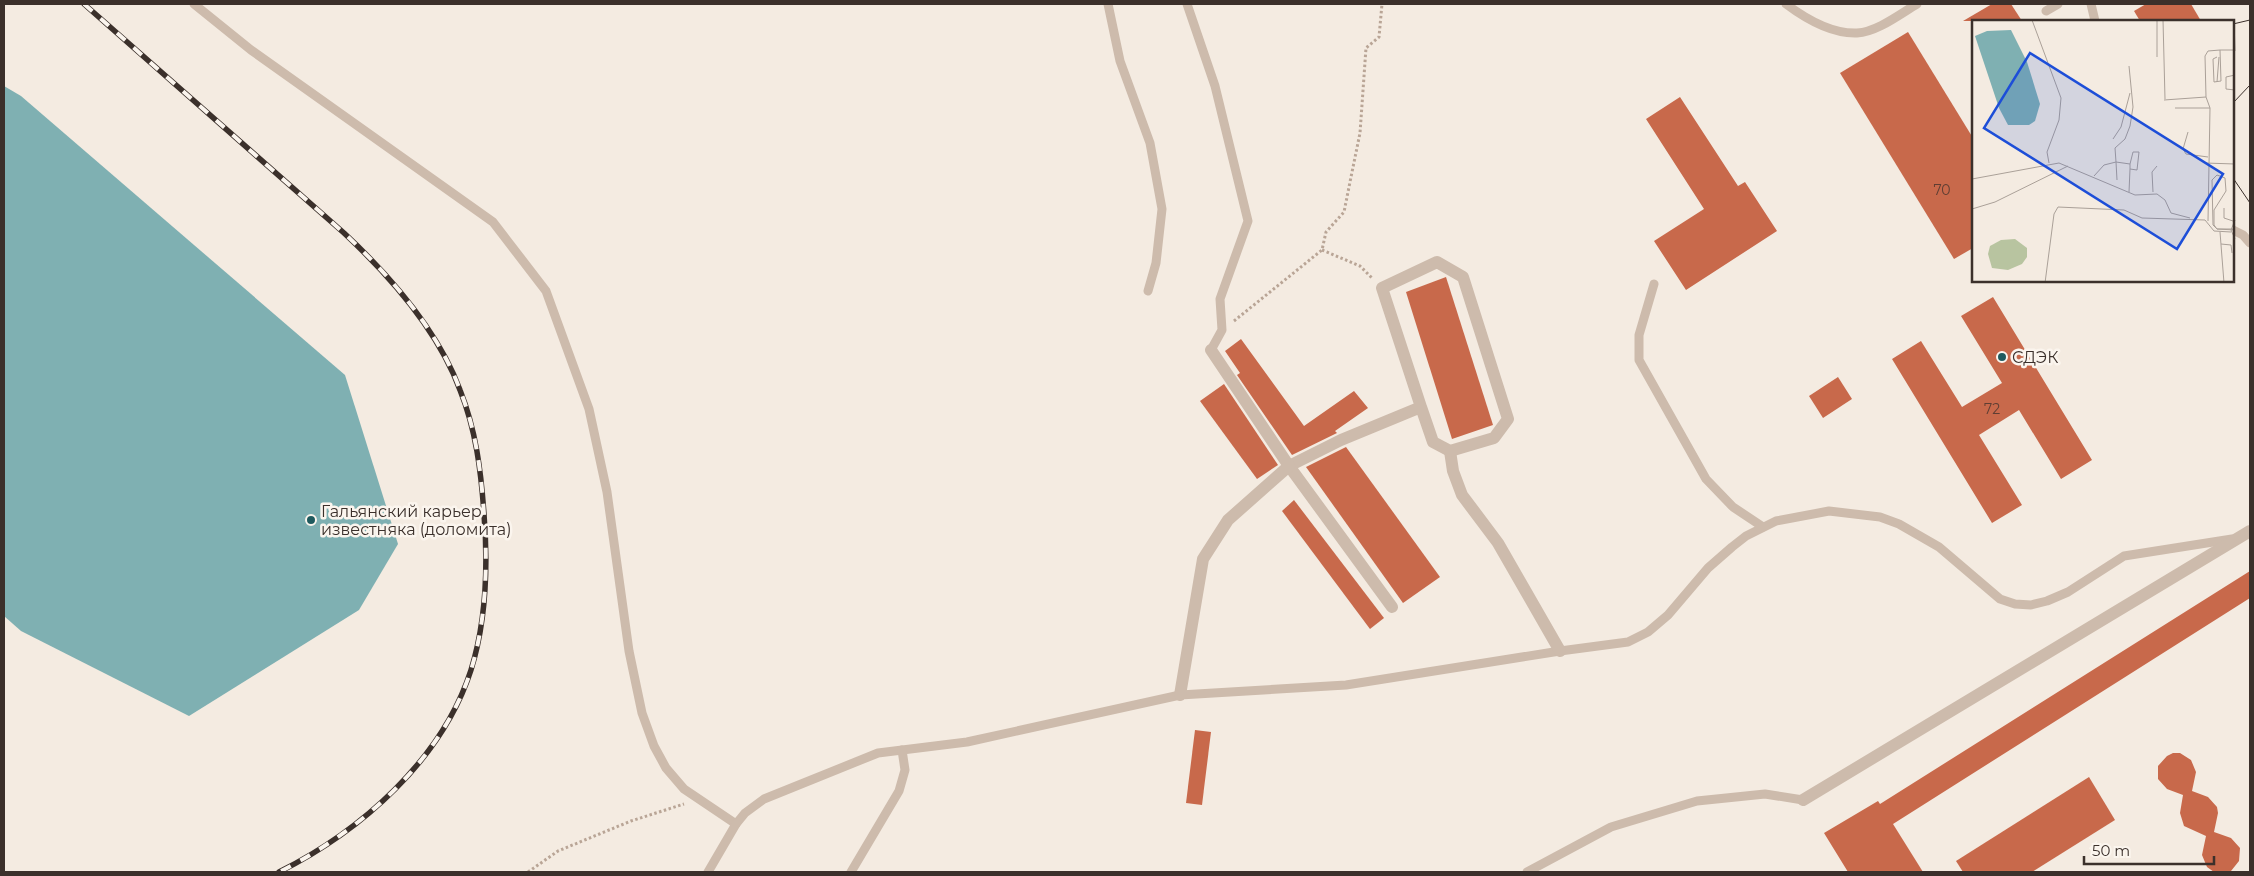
<svg xmlns="http://www.w3.org/2000/svg" width="2254" height="876" font-family="Montserrat,sans-serif">
  <style>
    .water { fill: #7fb0b2 }
    .building { fill: #c8694b }
    .lines { fill: none; stroke-linecap: round; stroke-linejoin: round }
    .path { stroke: #b9a596; stroke-width: 3; stroke-dasharray: 2.5 2.5; stroke-linecap: butt }
    .service { stroke: #cdbbac; stroke-width: 9 }
    .minor { stroke: #cdbbac; stroke-width: 12 }
    .tram { stroke: #3b302b; stroke-width: 1 }
    .rail-casing { stroke: #3b302b; stroke-width: 5.5 }
    .rail { stroke: #fbf5ee; stroke-width: 4; stroke-dasharray: 11; stroke-linecap: butt }
    .poi-dot { fill: #1f5a5e; stroke: #fbf5ee; stroke-width: 2 }
    .labels { text-anchor: middle; stroke-width: 5; stroke-linejoin: round; paint-order: stroke }
    .number-label { font-size: 14px; fill: #5e3e33 }
    .poi-label { font-size: 16px; fill: #3b302b; stroke: #fbf5ee; text-anchor: start }
    .inset-road { fill: none; stroke: #aaa098; stroke-width: 1 }
    .view { fill: #1d4ed8; fill-opacity: 0.15; stroke: #1d4ed8; stroke-width: 2.5 }
    .inset-edge { fill: none; stroke: #3b302b; stroke-width: 2.5 }
  </style>
  <rect width="100%" height="100%" fill="#f4ebe1"/>
  <path class="water" d="M4 86 21 96 345 375 398 544 359 610 189 716 21 631 4 616Z"/>
  <g class="building">
    <path d="M1992 4H2011L2022 21H1963Z"/>
    <path d="M2146 4H2191L2201 21H2140L2134 11Z"/>
    <path d="M1908 32 1973 138V248L1954 259 1840 73Z"/>
    <path d="M1680 97 1738 186 1745 182 1777 231 1686 290 1654 241 1704 209 1646 119Z"/>
    <path d="M1446 277 1493 425 1452 439 1406 292Z"/>
    <path d="M1993 297 2092 460 2061 479 2019 410 1979 435 2022 505 1992 523 1892 359 1921 341 1962 407 2002 383 1961 316Z"/>
    <path d="M1241 339 1304 426 1354 391 1368 408 1335 431 1337 433 1292 455 1237 375 1240 373 1225 351Z"/>
    <path d="M1838 377 1852 399 1823 418 1809 396Z"/>
    <path d="M1224 384 1278 465 1257 479 1200 401Z"/>
    <path d="M1346 447 1440 577 1403 603 1306 467Z"/>
    <path d="M1294 500 1384 618 1370 629 1282 511Z"/>
    <path d="M2250 571V598L1893 824 1923 872H1848L1824 833 1878 801 1880 804Z"/>
    <path d="M1195 730 1211 732 1202 805 1186 803Z"/>
    <path d="M2173 753H2180L2191 760 2196 772 2192 791 2208 797 2217 807 2218 813 2214 832 2231 838 2240 848 2239 861 2231 871 2214 872 2207 867 2202 855 2206 836 2184 826 2180 813 2183 795 2167 789 2158 779V766L2167 756Z"/>
    <path d="M2089 777 2115 820 2032 872H1963L1956 861Z"/>
  </g>
  <g class="lines">
    <g class="path">
      <path d="M1322 250 1360 266 1373 279"/>
      <path d="M1234 321 1322 250 1326 232 1344 212 1351 177 1360 133 1366 48 1379 37 1382 4"/>
      <path d="M528 872 558 851 631 821 684 804"/>
    </g>
    <g class="service">
      <path d="M194 4 251 50 493 222 546 291 589 409 607 492 629 651 642 713 654 746 666 768 684 789 736 824"/>
      <path d="M1108 4 1120 61 1150 143 1162 209 1156 263 1148 291"/>
      <path d="M1187 4 1215 86 1248 221 1220 299 1222 330 1211 350"/>
      <path d="M1786 4C1806 19 1831 34 1857 33 1877 32 1900 14 1917 4"/>
      <path d="M2091 4 2095 21"/>
      <path d="M2046 11 2058 4"/>
      <path d="M2233 230 2243 235 2250 243"/>
      <path d="M1654 284 1639 335V360L1706 479 1733 507 1763 527"/>
      <path d="M708 872 736 824 745 813 764 799 878 753 967 742 1180 695 1346 685 1560 651 1628 642 1648 632 1668 615 1708 568 1732 547 1746 536 1776 521 1829 511 1880 517 1899 524 1939 547 2000 599 2015 604 2031 605 2047 601 2068 592 2124 556 2232 539"/>
      <path d="M851 872 899 791 905 770 902 750"/>
      <path d="M1527 872 1611 827 1697 801 1765 794 1803 800"/>
    </g>
    <g class="minor">
      <path d="M1450 451 1453 471 1462 495 1498 543 1560 651"/>
      <path d="M1392 607 1289 466 1341 440 1421 407 1433 442 1450 451 1494 438 1508 419 1463 277 1437 262 1382 288 1421 407"/>
      <path d="M1180 695 1203 559 1228 520 1289 466 1211 350"/>
      <path d="M1803 800 2250 531"/>
    </g>
    <g class="tram">
      <path d="M2233 24 2250 20"/>
      <path d="M2233 103 2250 85"/>
      <path d="M2233 178 2250 203"/>
    </g>
    <defs>
      <path id="rail" d="M84 4 344 233C390 276 438 330 460 390 476 430 481 471 484 514 488 565 486 622 471 670 442 760 361 831 279 872"/>
    </defs>
    <use href="#rail" class="rail-casing"/>
    <use href="#rail" class="rail"/>
  </g>
  <g class="poi-dot">
    <circle cx="2002" cy="357" r="5"/>
    <circle cx="311" cy="520" r="5"/>
  </g>
  <g class="labels">
    <g class="number-label">
      <text x="1942" y="195">70</text>
      <text x="1992" y="414">72</text>
    </g>
    <g class="poi-label">
      <text x="2012" y="363">СДЭК</text>
      <text x="321" y="517">Гальянский карьер<tspan x="321" dy="18">известняка (доломита)</tspan></text>
    </g>
  </g>
  <g transform="translate(1972 20)">
    <rect width="262" height="262" fill="#f4ebe1"/>
    <path d="M43 219 55 228V237L50 244 36 250 20 248 16 234 18 226 29 220Z" fill="#b8c4a0"/>
    <path d="M39 10 55 42 68 84 63 101 57 105H36L27 88 3 16 15 11Z" fill="#7fb0b2"/>
    <path class="inset-road" d="M60 0 89 78 87 100 75 132 77 143M191 0 193 79M238 0H255M262 0 263 31M185 37V0M245 37 241 39 242 62 249 61 248 30H263M263 55 254 57V69L263 70M245 62 247 37M234 77 238 88 236 201M192 80 234 77 233 36 236 31 248 30M203 88H238M216 112 211 129 214 134 236 137M141 119 149 107 158 73M233 143 263 144M122 156 132 145 144 142 143 128 153 119 158 106 161 87 157 46M0 159 87 143 163 175 185 174 193 180 199 193 218 198M145 160 144 142 158 144V149L165 150 167 132H161L158 144M157 172 158 149M181 172 180 152 185 146M252 188V198L261 201M0 189 23 182 96 146M263 200 259 210 263 219M263 209H245L242 205V190L254 171 253 158 245 155 240 160 241 205 245 209 263 210M248 212 252 263M249 224 259 225 260 233M73 263 82 194 86 187 152 190 170 198 233 200 242 211 259 212"/>
    <path class="view" d="M58 33 251 154 205 229 12 108Z"/>
    <rect width="262" height="262" class="inset-edge"/>
  </g>
  <rect width="2254" height="876" fill="none" stroke="#3b302b" stroke-width="10"/>
  <path d="M2084 856v8h130v-8" fill="none" stroke="#3b302b" stroke-width="2.5"/>
  <text x="2092" y="856" font-size="15" fill="#3b302b" stroke="#fbf5ee" stroke-width="4" paint-order="stroke">50 m</text>
</svg>
